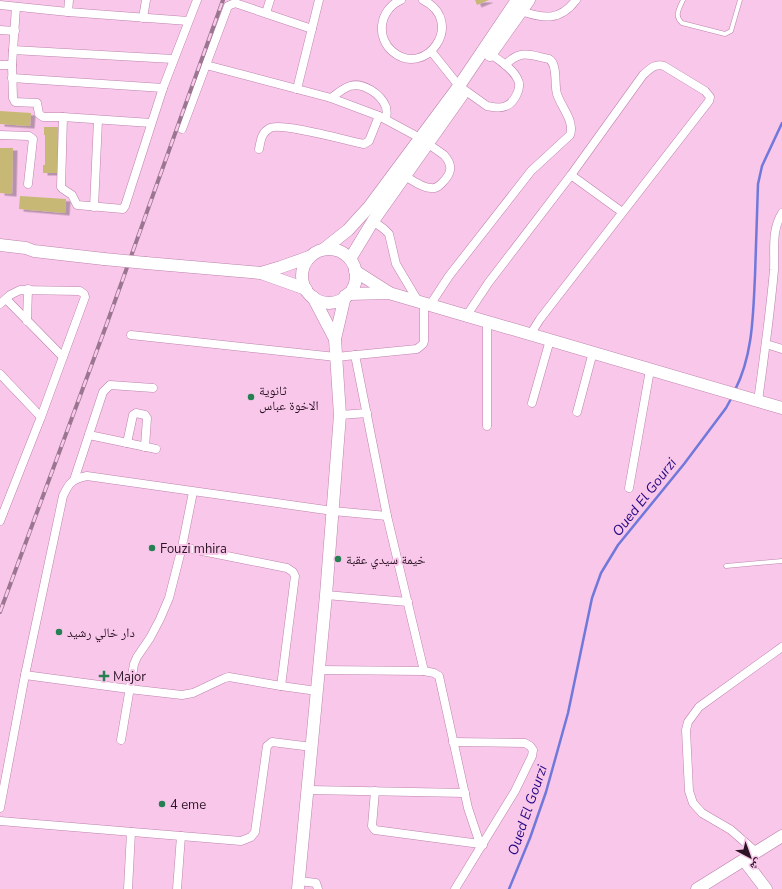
<svg xmlns="http://www.w3.org/2000/svg" width="782" height="889" font-family="'Nunito Sans','Noto Naskh Arabic',sans-serif">
  <style>
    .lines { fill: none; stroke-linecap: round; stroke-linejoin: round }
    .stream { stroke: #7079da; stroke-width: 2.5 }
    .building { fill: #c7b974; filter: url(#shadow) }
    .lane-casing { stroke: #bd83ad; stroke-width: 5 }
    .street-casing { stroke: #bd83ad; stroke-width: 9 }
    .secondary-casing { stroke: #bd83ad; stroke-width: 13 }
    .lane { stroke: #fff; stroke-width: 4 }
    .street { stroke: #fff; stroke-width: 8 }
    .secondary { stroke: #fff; stroke-width: 12 }
    .rail-casing { stroke: #9b7690; stroke-width: 4 }
    .rail { stroke: #f9c7ea; stroke-width: 2.5; stroke-dasharray: 8; stroke-linecap: butt }
    .secondary-bridge-casing { stroke: #bd83ad; stroke-width: 13; stroke-linecap: butt }
    .secondary-bridge { stroke: #fff; stroke-width: 12 }
    .poi-dot { fill: #277f54; stroke: #f9c7ea; stroke-width: 1.5 }
    .labels { text-anchor: middle; stroke-width: 4; stroke-linejoin: round; paint-order: stroke }
    .poi-label { font-size: 13px; fill: #2b1525; stroke: #f9c7ea; text-anchor: start }
    .water-label { font-size: 14px; font-style: italic; fill: #240983; stroke: #f9c7ea }
  </style>
  <defs>
    <filter id="shadow"><feDropShadow dx="4.5" dy="2.5" stdDeviation="0" flood-color="#0004"/></filter>
  </defs>
  <rect width="100%" height="100%" fill="#f9c7ea"/>
  <g class="lines">
    <g class="stream">
      <path d="M735 390C753 355 753 315 755 276 756 246 757 215 758 184L762 166 782 123"/>
      <path d="M509 889 530 838 546 792 568 713 592 598 601 573 618 545 684 464 726 408 732 397"/>
    </g>
  </g>
  <g class="building">
    <path d="M475 0H489L477 5Z"/>
    <path d="M0 111 31 113 30 126 0 124Z"/>
    <path d="M44 127H58L57 173H43V165H45V135H44Z"/>
    <path d="M0 148H13L12 194 0 193Z"/>
    <path d="M20 196 66 199 65 213 19 209Z"/>
  </g>
  <g class="lines">
    <defs>
      <g id="lane">
        <path d="M683 0C679 9 674 16 682 23L725 34 731 31 740 0"/>
        <path d="M726 566 782 561"/>
      </g>
      <g id="street">
        <path d="M401 0C391 4 383 14 382 26 381 35 385 45 392 51 425 80 467 22 423 0"/>
        <path d="M0 5 68 12 188 21"/>
        <path d="M16 7 12 65 13 98 15 102 37 103 39 114 43 117H63L151 123"/>
        <path d="M521 11C544 19 560 21 576 0"/>
        <path d="M68 12 69 0"/>
        <path d="M266 13 270 0"/>
        <path d="M143 18 146 0"/>
        <path d="M0 30 15 31"/>
        <path d="M13 50 173 59"/>
        <path d="M431 51 459 86 487 106C493 107 500 109 506 106 514 103 522 88 518 80 513 68 497 59 488 52"/>
        <path d="M0 65H12"/>
        <path d="M206 65 331 98 379 116 420 138 444 155C454 166 451 174 442 183 439 186 436 189 431 188 422 188 412 180 405 176"/>
        <path d="M12 78 163 88"/>
        <path d="M297 89 319 0"/>
        <path d="M331 98C337 94 343 88 350 86 363 82 381 94 386 107 387 111 387 115 386 119"/>
        <path d="M63 117 61 187 63 189 72 195 77 205 123 209 125 206 163 88 197 0"/>
        <path d="M182 129 228 6 235 3 312 29"/>
        <path d="M0 135 29 136 33 139 28 184"/>
        <path d="M259 149C261 140 261 133 270 128 281 122 348 141 364 144L369 141 379 116"/>
        <path d="M571 175 622 212"/>
        <path d="M94 207 98 120"/>
        <path d="M373 221 384 229 389 234 396 264 418 301"/>
        <path d="M6 299 63 357"/>
        <path d="M0 304 10 295 20 290 80 291 84 294 85 297 41 417 0 521"/>
        <path d="M430 305 449 276 531 171 570 135C575 121 561 107 557 94 554 84 558 64 549 59 529 55 521 49 505 65"/>
        <path d="M467 315 489 282 571 175 643 75C650 69 655 63 664 66L705 91 710 97 709 101 540 319 530 335"/>
        <path d="M27 321 28 289"/>
        <path d="M487 321V426"/>
        <path d="M131 335 336 357 417 349 423 344 424 341V303"/>
        <path d="M766 344 782 349"/>
        <path d="M355 355 387 516 424 671"/>
        <path d="M0 374 41 417"/>
        <path d="M758 401C764 358 770 314 774 270 775 250 771 231 782 213"/>
        <path d="M532 403 550 340"/>
        <path d="M577 412 593 352"/>
        <path d="M340 415 367 413"/>
        <path d="M89 435 156 449"/>
        <path d="M127 443 133 415 136 413 145 415 147 418 145 447"/>
        <path d="M74 480 103 392 110 385 153 388"/>
        <path d="M629 488 650 370"/>
        <path d="M182 547 287 568 293 572 295 576 281 686"/>
        <path d="M326 595 408 602"/>
        <path d="M319 670 424 671 434 673 439 676 468 808 480 844 483 845"/>
        <path d="M25 675 129 689 182 695 193 693 225 678 229 677 281 686 317 691"/>
        <path d="M121 740 134 664 137 657 150 638 160 619 169 598 182 547 193 492"/>
        <path d="M453 742 525 743 530 746 533 750 532 756 515 791 455 889"/>
        <path d="M309 790 465 793"/>
        <path d="M375 791 372 826 375 830 480 844"/>
        <path d="M0 808 25 675 63 496C69 483 72 479 87 476L333 511 387 516"/>
        <path d="M0 821 241 841 251 837 255 832 266 753 267 746 272 742 312 747"/>
        <path d="M756 852 731 830 702 813 693 803 689 791 686 730 688 722 699 707 782 647"/>
        <path d="M299 881 316 883 318 889"/>
        <path d="M128 889 131 832"/>
        <path d="M177 889 181 836"/>
      </g>
      <g id="secondary">
        <path d="M490 55 529 0"/>
        <path d="M0 245 26 248 34 251 104 259"/>
        <path d="M324 249 348 230 369 207 459 86 517 0"/>
        <circle cx="329" cy="276" r="27"/>
        <path d="M350 259 373 221 462 95"/>
        <path d="M146 263 261 273 306 289"/>
        <path d="M355 271 388 292"/>
        <path d="M261 273 281 267 309 257"/>
        <path d="M348 294 389 293 782 408"/>
        <path d="M313 297 335 339"/>
        <path d="M744 860 766 889"/>
        <path d="M298 889 326 595 340 415 335 339 345 296"/>
        <path d="M697 889 782 836"/>
      </g>
    </defs>
    <use href="#lane" class="lane-casing"/>
    <use href="#street" class="street-casing"/>
    <use href="#secondary" class="secondary-casing"/>
    <use href="#lane" class="lane"/>
    <use href="#street" class="street"/>
    <use href="#secondary" class="secondary"/>
    <defs>
      <path id="rail" d="M0 612 106 326 223 0"/>
    </defs>
    <use href="#rail" class="rail-casing"/>
    <use href="#rail" class="rail"/>
    <defs>
      <path id="secondary-bridge" d="M104 259 146 263"/>
    </defs>
    <use href="#secondary-bridge" class="secondary-bridge-casing"/>
    <use href="#secondary-bridge" class="secondary-bridge"/>
  </g>
  <g class="poi-dot">
    <circle cx="251" cy="397" r="4"/>
    <circle cx="152" cy="548" r="4"/>
    <circle cx="338" cy="559" r="4"/>
    <circle cx="59" cy="632" r="4"/>
    <path d="M102 670h4v4h4v4h-4v4h-4v-4h-4v-4h4z"/>
    <circle cx="162" cy="804" r="4"/>
  </g>
  <g class="labels">
    <g class="poi-label">
      <text x="259" y="395">ثانوية<tspan x="259" dy="15">الاخوة عباس</tspan></text>
      <text x="160" y="553">Fouzi mhira</text>
      <text x="346" y="564">خيمة سيدي عقبة</text>
      <text x="67" y="637">دار خالي رشيد</text>
      <text x="113" y="681">Major</text>
      <text x="170" y="809">4 eme</text>
    </g>
    <g class="water-label">
      <text transform="translate(644 497) rotate(-52)" y="5">Oued El Gourzi</text>
      <text transform="translate(527 810) rotate(-71)" y="5">Oued El Gourzi</text>
    </g>
  </g>
  <g transform="translate(750 857) rotate(139)" stroke="#f9c7ea" stroke-width="3" paint-order="stroke">
  <path d="M0-3L7 15L0 10L-7 15Z" fill="#2b1525"/>
  <text y="-6" font-size="11" font-weight="bold" text-anchor="middle" fill="#2b1525">ش</text>
  </g>
</svg>
